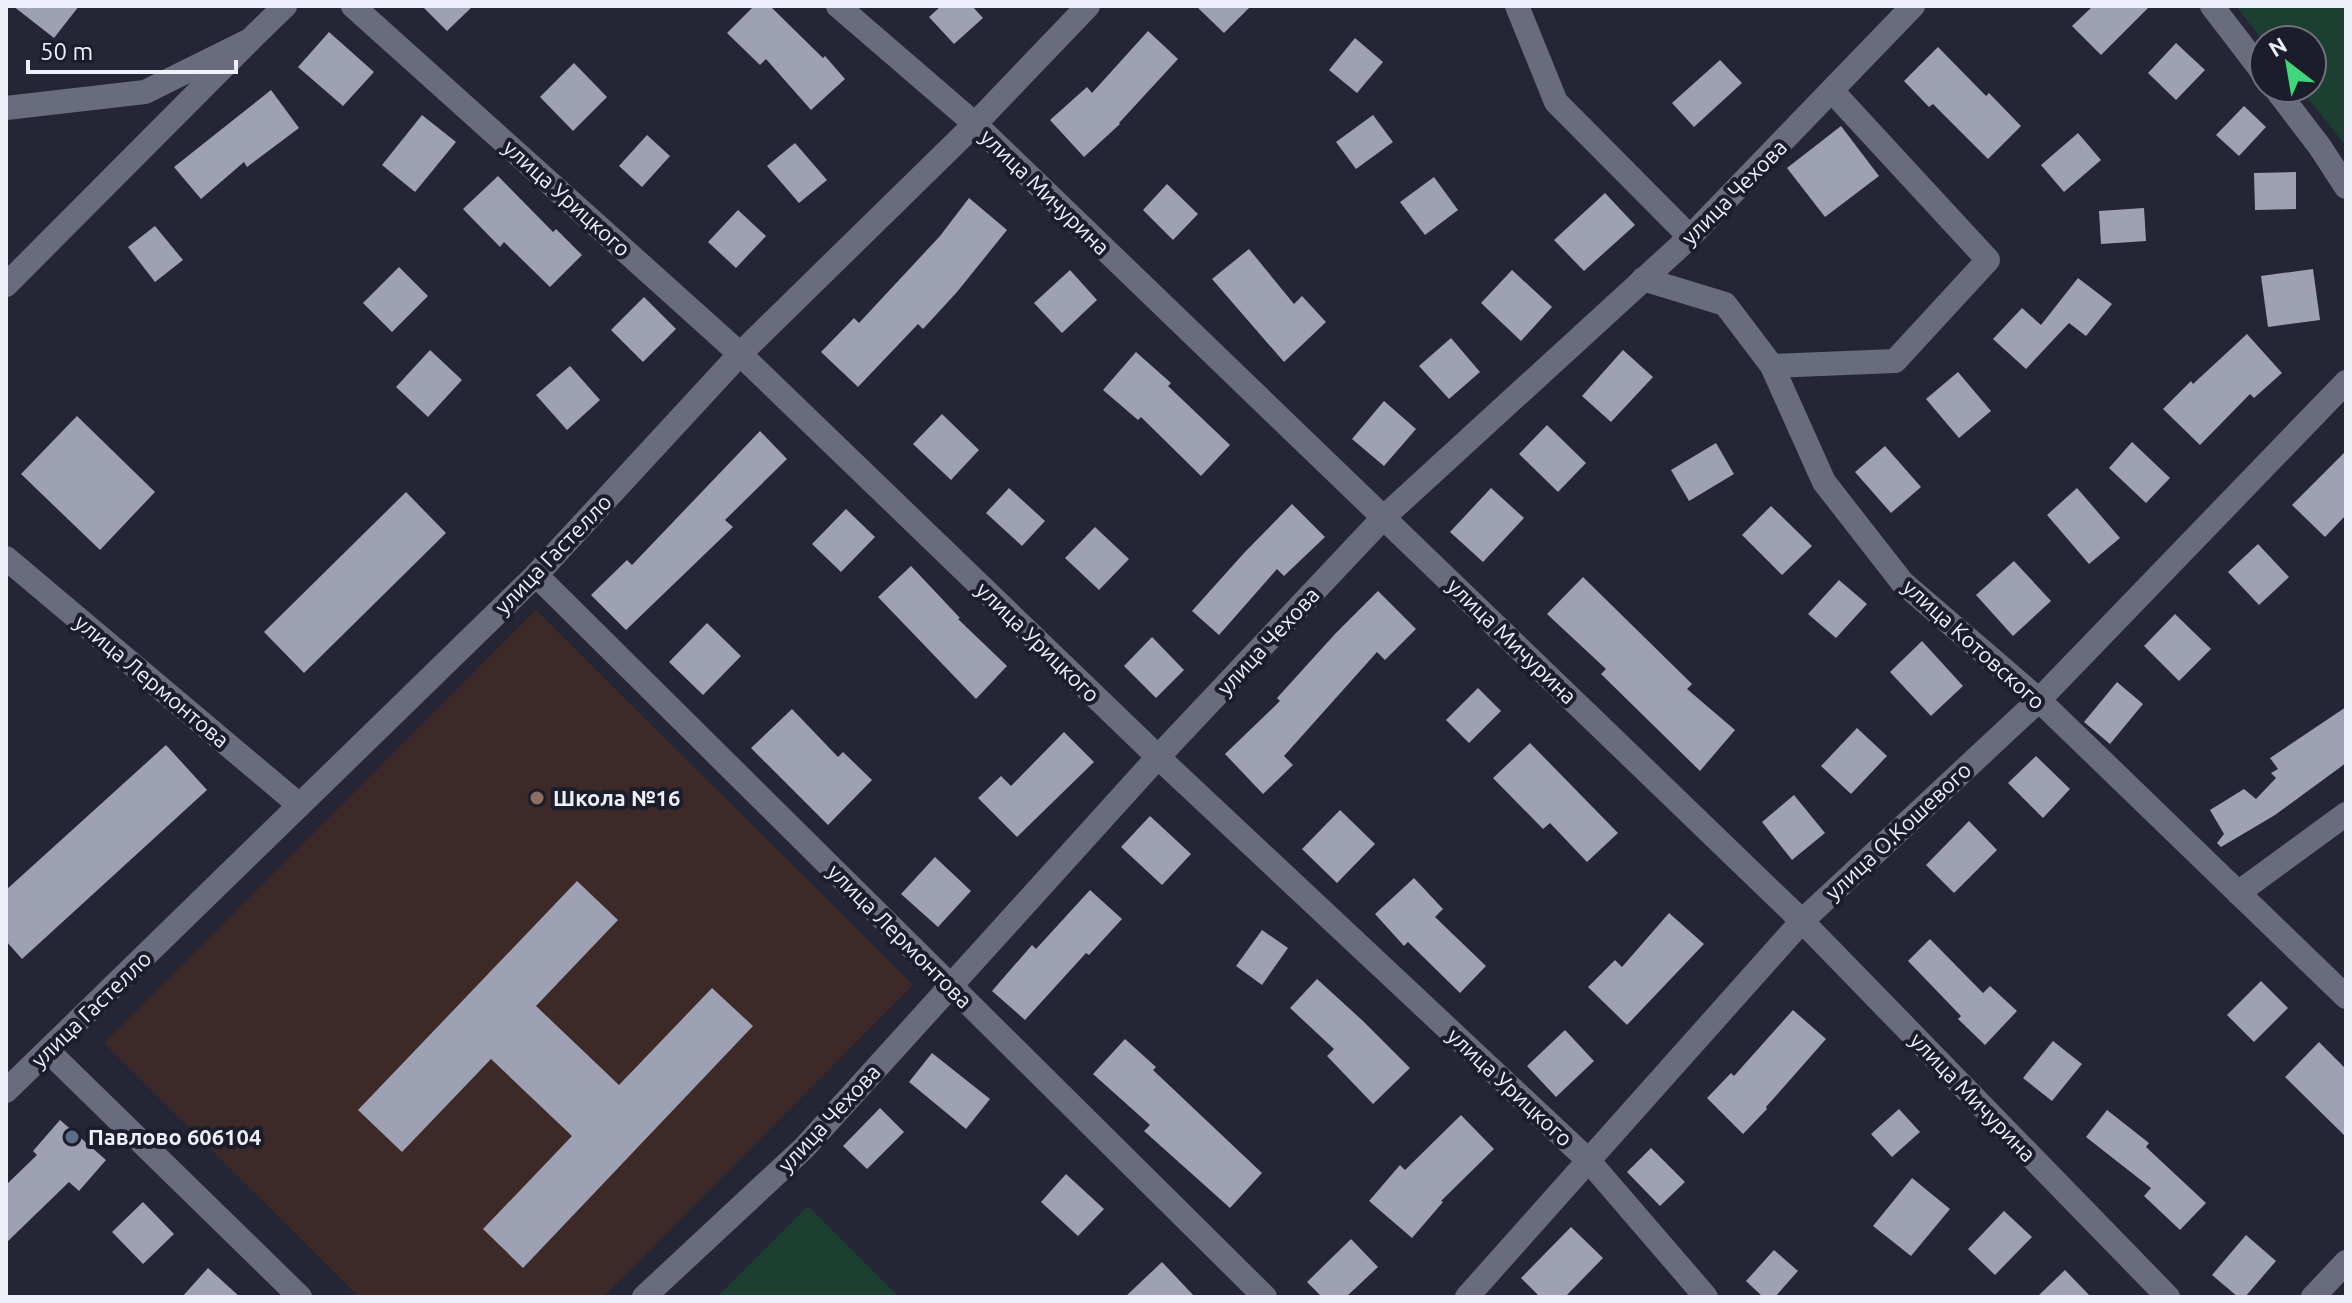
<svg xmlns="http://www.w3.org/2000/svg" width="2352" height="1303" font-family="Ubuntu,sans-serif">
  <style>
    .education { fill: #3d2927 }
    .green { fill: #1d3f31 }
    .building { fill: #9ea0b3 }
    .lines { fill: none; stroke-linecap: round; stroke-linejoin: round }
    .street { stroke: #696c7d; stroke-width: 24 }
    .education-dot { fill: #8d6e63; stroke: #1b1d2b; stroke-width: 3 }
    .service-dot { fill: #5c6f8a; stroke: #1b1d2b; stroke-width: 3 }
    .labels { text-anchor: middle; stroke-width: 8; stroke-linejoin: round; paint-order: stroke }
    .street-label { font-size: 22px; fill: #eeeff9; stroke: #1b1d2b }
    .poi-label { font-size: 22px; font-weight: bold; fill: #eeeff9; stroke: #1b1d2b; text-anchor: start }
  </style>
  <rect width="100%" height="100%" fill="#252635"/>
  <path class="education" d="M536 610 913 985 603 1297H359L104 1043Z"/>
  <g class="green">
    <path d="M2236 6H2346V146L2300 88H2312V40L2264 42Z"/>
    <path d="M808 1206 899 1297H717Z"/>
  </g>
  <g class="building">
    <path d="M13 6H79L54 38Z"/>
    <path d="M422 6H473L447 31Z"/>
    <path d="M754 6H770L823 58 825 56 845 79 811 110 766 59 760 65 727 33Z"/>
    <path d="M941 6H972L983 18 954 44 929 17Z"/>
    <path d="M1196 6H1251L1224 33Z"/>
    <path d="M2093 6H2150L2101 55 2072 26Z"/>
    <path d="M1148 31 1178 59 1119 123 1120 124 1084 157 1050 120 1087 87 1092 93Z"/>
    <path d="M329 32 374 72 343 106 298 67Z"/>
    <path d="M1355 38 1383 62 1357 93 1329 70Z"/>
    <path d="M2176 43 2205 70 2176 100 2148 73Z"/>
    <path d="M1938 47 1986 96 1989 93 2021 126 1988 159 1933 104 1929 107 1904 81Z"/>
    <path d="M1720 60 1742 83 1694 127 1672 103Z"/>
    <path d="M574 63 607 97 573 131 540 97Z"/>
    <path d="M271 90 299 128 247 167 244 162 201 199 174 167Z"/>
    <path d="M2244 106 2266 127 2239 156 2216 135Z"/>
    <path d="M422 115 456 142 415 192 382 165Z"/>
    <path d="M1373 115 1393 142 1356 169 1336 142Z"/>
    <path d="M1841 126 1879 176 1825 217 1787 168Z"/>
    <path d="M2078 133 2101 160 2064 192 2041 165Z"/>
    <path d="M647 135 670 156 642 187 619 166Z"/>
    <path d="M795 143 827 180 799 203 767 166Z"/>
    <path d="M2296 172V209L2255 210 2254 173Z"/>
    <path d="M498 176 553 232 556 229 582 255 550 287 504 242 500 247 463 209Z"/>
    <path d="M1434 177 1458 210 1425 235 1400 202Z"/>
    <path d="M1167 184 1198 214 1173 240 1143 210Z"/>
    <path d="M1605 193 1635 225 1584 271 1554 240Z"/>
    <path d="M969 198 1007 230 957 292 923 329 918 324 858 387 821 352 854 318 859 323 940 236Z"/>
    <path d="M2144 208 2146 241 2101 244 2099 211Z"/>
    <path d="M738 210 766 236 736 268 708 242Z"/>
    <path d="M155 226 183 260 155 282 128 247Z"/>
    <path d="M1249 249 1294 304 1302 296 1326 322 1284 362 1212 279Z"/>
    <path d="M399 267 428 296 392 332 363 303Z"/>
    <path d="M2313 269 2320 320 2268 327 2261 276Z"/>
    <path d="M1070 270 1097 300 1062 333 1034 303Z"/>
    <path d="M1512 270 1552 307 1521 341 1481 303Z"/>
    <path d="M2078 278 2112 304 2086 336 2069 323 2026 369 1993 339 2022 308 2041 325Z"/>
    <path d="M644 297 676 329 643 362 611 330Z"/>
    <path d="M2247 334 2282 373 2254 398 2250 394 2200 445 2163 409 2191 381 2193 384Z"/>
    <path d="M1451 338 1480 372 1449 399 1419 366Z"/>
    <path d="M430 350 462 380 428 417 396 387Z"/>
    <path d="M1623 350 1653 377 1611 422 1582 396Z"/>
    <path d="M1136 352 1171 383 1168 386 1230 445 1201 476 1141 417 1138 420 1103 390Z"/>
    <path d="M570 366 600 400 567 430 536 395Z"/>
    <path d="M1958 372 1991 411 1959 438 1926 399Z"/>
    <path d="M1384 401 1416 429 1384 466 1352 439Z"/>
    <path d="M942 414 979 450 951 480 913 444Z"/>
    <path d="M77 416 155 492 100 550 21 474Z"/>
    <path d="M1547 425 1586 463 1558 492 1519 454Z"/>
    <path d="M760 431 787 459 725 520 733 527 626 630 591 595 627 560 632 565Z"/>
    <path d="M2132 442 2170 478 2146 503 2109 468Z"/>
    <path d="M1716 443 1734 474 1689 501 1671 470Z"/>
    <path d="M1885 446 1921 487 1891 513 1855 472Z"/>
    <path d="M2346 451V515L2325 537 2292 505Z"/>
    <path d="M1009 488 1045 521 1022 546 986 513Z"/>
    <path d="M1491 488 1524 518 1483 562 1450 532Z"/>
    <path d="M2077 488 2120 538 2089 564 2047 515Z"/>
    <path d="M406 492 446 533 304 673 264 632Z"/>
    <path d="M1292 504 1325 537 1284 576 1277 569 1219 635 1192 611 1244 553Z"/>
    <path d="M1771 506 1812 546 1782 575 1742 535Z"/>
    <path d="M846 509 875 537 841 572 812 544Z"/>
    <path d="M1095 527 1129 559 1099 590 1065 558Z"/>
    <path d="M2258 544 2289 577 2259 605 2228 572Z"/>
    <path d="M2014 561 2051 601 2013 636 1976 595Z"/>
    <path d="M911 566 960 618 958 619 1007 666 976 699 878 597Z"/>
    <path d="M1583 577 1692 684 1687 689 1735 730 1700 771 1601 674 1606 669 1547 614Z"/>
    <path d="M1839 580 1867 604 1836 638 1808 614Z"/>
    <path d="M1378 591 1416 629 1385 660 1377 652 1284 756 1293 765 1263 794 1225 754 1280 701 1277 698 1335 634Z"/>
    <path d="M2175 614 2211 649 2179 681 2144 646Z"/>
    <path d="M707 623 741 656 703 695 669 662Z"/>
    <path d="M1152 637 1184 670 1156 698 1124 666Z"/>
    <path d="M1922 641 1963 686 1931 716 1890 672Z"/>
    <path d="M2117 682 2143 704 2110 744 2084 722Z"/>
    <path d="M1478 688 1501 711 1469 743 1446 720Z"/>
    <path d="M2346 707V763L2275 815 2221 847 2217 843 2224 834 2210 810 2244 789 2256 799 2276 778 2271 773 2278 769 2270 758Z"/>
    <path d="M792 709 838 757 843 752 872 780 828 825 751 748Z"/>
    <path d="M1857 728 1887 756 1851 794 1821 766Z"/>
    <path d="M1064 732 1094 762 1017 837 978 798 1001 776 1011 786Z"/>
    <path d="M1530 743 1618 833 1587 862 1550 823 1543 829 1493 778Z"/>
    <path d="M166 745 207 790 22 959 6 941V890Z"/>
    <path d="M2036 756 2070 789 2043 818 2008 783Z"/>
    <path d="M1794 795 1825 833 1792 860 1762 822Z"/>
    <path d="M1340 810 1375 844 1337 883 1302 849Z"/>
    <path d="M1150 816 1191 854 1162 885 1121 847Z"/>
    <path d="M1969 821 1997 850 1954 893 1926 865Z"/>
    <path d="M935 857 971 891 938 927 901 894Z"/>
    <path d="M1414 878 1443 909 1435 917 1486 966 1460 993 1408 942 1404 946 1375 914Z"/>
    <path d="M577 881 618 920 536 1006 619 1085 712 988 753 1026 523 1268 483 1229 572 1136 491 1059 402 1152 358 1110Z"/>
    <path d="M1090 890 1122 919 1089 955 1086 953 1025 1020 992 991 1032 945 1036 949Z"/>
    <path d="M1669 913 1704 944 1627 1025 1588 987 1615 960 1622 967Z"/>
    <path d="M1262 930 1288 948 1262 985 1236 966Z"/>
    <path d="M1930 939 1983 993 1990 986 2017 1011 1985 1045 1958 1019 1961 1016 1908 961Z"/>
    <path d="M1317 979 1363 1021 1410 1068 1373 1104 1327 1056 1334 1049 1290 1008Z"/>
    <path d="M2261 981 2288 1008 2254 1042 2227 1015Z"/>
    <path d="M1793 1010 1826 1039 1766 1107 1767 1109 1743 1134 1707 1098 1731 1073 1734 1076Z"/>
    <path d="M1565 1030 1594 1061 1556 1097 1527 1066Z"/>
    <path d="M1125 1039 1156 1067 1153 1070 1262 1173 1230 1208 1144 1131 1150 1125 1093 1074Z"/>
    <path d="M2053 1041 2082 1064 2052 1101 2023 1078Z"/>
    <path d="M2319 1042 2346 1069V1137L2285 1077Z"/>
    <path d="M932 1053 990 1099 966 1129 909 1082Z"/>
    <path d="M880 1108 904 1132 867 1169 843 1146Z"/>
    <path d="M1899 1109 1920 1132 1892 1157 1871 1134Z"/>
    <path d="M2107 1110 2149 1143 2146 1147 2206 1203 2180 1230 2144 1196 2151 1188 2086 1137Z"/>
    <path d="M1461 1115 1494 1149 1441 1201 1443 1202 1412 1238 1369 1201 1400 1165 1405 1170Z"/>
    <path d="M60 1120 106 1160 79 1191 69 1182 6 1243V1185L37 1155 33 1151Z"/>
    <path d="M1651 1148 1685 1182 1660 1206 1627 1172Z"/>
    <path d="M1066 1174 1104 1209 1078 1236 1041 1202Z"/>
    <path d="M1912 1178 1950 1209 1911 1256 1873 1226Z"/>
    <path d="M143 1202 174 1234 143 1264 112 1232Z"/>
    <path d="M2004 1211 2032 1237 1995 1275 1968 1249Z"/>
    <path d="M1571 1227 1603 1258 1565 1297H1540L1521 1278Z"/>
    <path d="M2246 1235 2276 1261 2245 1297H2238L2212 1275Z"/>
    <path d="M1351 1239 1378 1267 1346 1297H1322L1307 1282Z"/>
    <path d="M1774 1250 1798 1271 1775 1297H1763L1746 1281Z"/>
    <path d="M1162 1262 1195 1297H1125Z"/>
    <path d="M208 1268 240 1297H182Z"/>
    <path d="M2065 1270 2091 1297H2037Z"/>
  </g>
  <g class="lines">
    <g class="street">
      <path d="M353 6 740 354 1158 757 1588 1160 1706 1297"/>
      <path d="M838 6 975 124 1802 921 2168 1297"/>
      <path d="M1517 6 1556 102 1690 237"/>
      <path d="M2212 6 2264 74"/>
      <path d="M2275 88 2320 147 2346 187"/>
      <path d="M6 108 145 92 250 40 285 6"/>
      <path d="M1643 279 1725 304 1772 366 1824 482 1902 582 2039 700 2346 997"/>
      <path d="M6 285 250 40"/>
      <path d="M1772 366 1895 361 1988 260 1833 92"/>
      <path d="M6 558 298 804"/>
      <path d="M536 575 1265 1297"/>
      <path d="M2238 893 2346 814"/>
      <path d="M48 1051 300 1297"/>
      <path d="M6 1091 536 575 740 354 975 124 1088 6"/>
      <path d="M644 1297 804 1148 1158 757 1384 517 1690 237 1913 6"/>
      <path d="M1467 1297 1802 921 2039 700 2346 382"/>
      <path d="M2313 1297 2346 1262"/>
    </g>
  </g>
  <circle class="education-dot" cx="537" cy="798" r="8"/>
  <circle class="service-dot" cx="72" cy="1137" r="8"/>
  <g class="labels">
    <g class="street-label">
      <text transform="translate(1045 192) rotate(44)" y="8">улица Мичурина</text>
      <text transform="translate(1734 192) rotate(-45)" y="8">улица Чехова</text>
      <text transform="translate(567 198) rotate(42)" y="8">улица Урицкого</text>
      <text transform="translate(553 554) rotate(-46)" y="8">улица Гастелло</text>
      <text transform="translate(1268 641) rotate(-47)" y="8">улица Чехова</text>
      <text transform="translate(1512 641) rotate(44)" y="8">улица Мичурина</text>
      <text transform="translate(1038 642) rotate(44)" y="8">улица Урицкого</text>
      <text transform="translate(1974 644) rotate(42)" y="8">улица Котовского</text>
      <text transform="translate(152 681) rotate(40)" y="8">улица Лермонтова</text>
      <text transform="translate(1898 831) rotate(-43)" y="8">улица О.Кошевого</text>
      <text transform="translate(900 936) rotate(45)" y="8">улица Лермонтова</text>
      <text transform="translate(91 1009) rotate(-44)" y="8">улица Гастелло</text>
      <text transform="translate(1510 1087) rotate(43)" y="8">улица Урицкого</text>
      <text transform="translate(1973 1097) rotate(46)" y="8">улица Мичурина</text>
      <text transform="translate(829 1118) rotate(-47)" y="8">улица Чехова</text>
    </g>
    <g class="poi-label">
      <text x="553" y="806">Школа №16</text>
      <text x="88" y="1145">Павлово 606104</text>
    </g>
  </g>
  <rect width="2352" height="1303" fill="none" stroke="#eeeff9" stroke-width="16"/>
  <g transform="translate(2288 64) rotate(329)"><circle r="38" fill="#1b1d2b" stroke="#6f717d" stroke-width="2"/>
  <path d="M0-6L14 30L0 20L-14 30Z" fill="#40d77c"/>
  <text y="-12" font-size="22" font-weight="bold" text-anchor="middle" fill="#eeeff9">N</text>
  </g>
  <path d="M28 60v12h208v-12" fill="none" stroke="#eeeff9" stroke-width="4"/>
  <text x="40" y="60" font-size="24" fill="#eeeff9" stroke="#1b1d2b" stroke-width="6" paint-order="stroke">50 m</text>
</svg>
